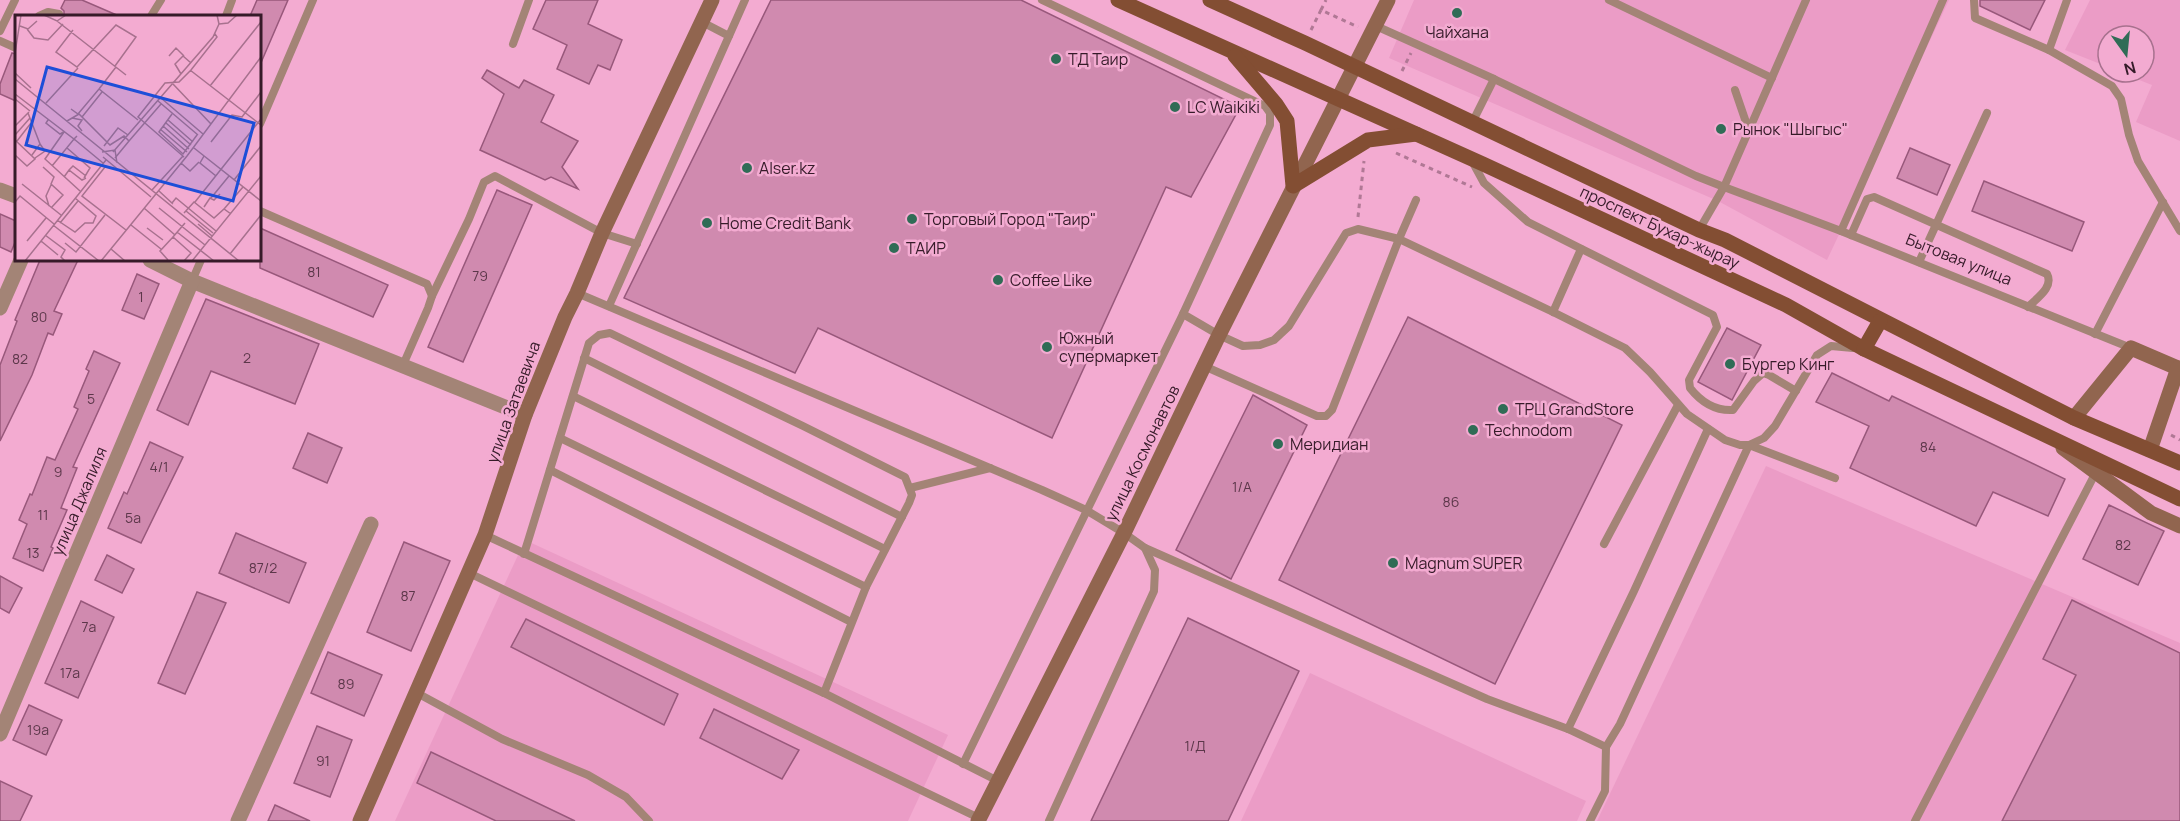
<svg xmlns="http://www.w3.org/2000/svg" width="2180" height="821" font-family="Manrope,sans-serif">
  <style>
    .built { fill: #eb9cc6 }
    .building { fill: #d08aaf; stroke: #98587b; stroke-width: 1.5 }
    .lines { fill: none; stroke-linecap: round; stroke-linejoin: round }
    .path { stroke: #b07895; stroke-width: 3; stroke-dasharray: 4.5 4.5; stroke-linecap: butt }
    .lane { stroke: #a38476; stroke-width: 8 }
    .street { stroke: #a38476; stroke-width: 15 }
    .secondary { stroke: #91654f; stroke-width: 15 }
    .primary { stroke: #834e33; stroke-width: 15 }
    .poi-dot { fill: #306c56; stroke: #f3abd1; stroke-width: 2 }
    .labels { text-anchor: middle; stroke-width: 5; stroke-linejoin: round; paint-order: stroke }
    .number-label { font-size: 14px; fill: #5c374a }
    .poi-label { font-size: 16px; fill: #361b29; stroke: #f3abd1; text-anchor: start }
    .street-label { font-size: 16px; fill: #361b29; stroke: #f3abd1 }
    .inset-road { fill: none; stroke: #a7718e; stroke-width: 1.5 }
    .view { fill: #1d4ed8; fill-opacity: 0.15; stroke: #1d4ed8; stroke-width: 3 }
    .inset-edge { fill: none; stroke: #361b29; stroke-width: 3 }
  </style>
  <rect width="100%" height="100%" fill="#f3abd1"/>
  <g class="built">
    <path d="M1414 0H1949L1827 260 1718 201 1389 58Z"/>
    <path d="M2090 0H2180V141L2136 122 2152 85 2119 72H2144V36H2108V67L2065 50Z"/>
    <path d="M1766 466 2180 643V821H1597Z"/>
    <path d="M525 540 948 735 908 821H395Z"/>
    <path d="M1310 673 1586 801 1577 821H1241Z"/>
  </g>
  <g class="building">
    <path d="M65 0H82L119 16H64V11L61 8Z"/>
    <path d="M257 0H288L260 65V16H250Z"/>
    <path d="M546 0H598L588 24 622 40 610 70 598 65 589 84 557 69 567 45 533 29Z"/>
    <path d="M771 0H1021L1240 107 1191 197 1166 187 1052 438 818 328 795 373 624 298Z"/>
    <path d="M1980 0H2045L2030 30 1980 6Z"/>
    <path d="M12 53 16 54V101L0 94V84Z"/>
    <path d="M487 70 519 88 524 80 554 95 541 122 578 141 562 167 578 189 551 177 545 180 480 150 504 94 482 78Z"/>
    <path d="M1910 148 1950 165 1937 195 1897 178Z"/>
    <path d="M1984 181 2084 222 2072 251 1972 211Z"/>
    <path d="M497 190 532 205 463 362 428 347Z"/>
    <path d="M0 214 16 221V240L11 252 0 247Z"/>
    <path d="M260 228 388 285 373 317 260 268Z"/>
    <path d="M40 260H78L54 311 62 314 53 335 48 333 32 375 0 441V365L17 321 15 320Z"/>
    <path d="M137 274 159 284 144 319 122 310Z"/>
    <path d="M206 299 319 344 295 404 211 371 188 425 157 410Z"/>
    <path d="M1408 317 1622 425 1495 684 1279 580Z"/>
    <path d="M1727 328 1761 345 1732 400 1698 382Z"/>
    <path d="M94 351 120 363 73 467 77 468 61 508 67 510 51 547 53 548 43 571 13 558 27 524 19 520 30 494 32 495 47 457 55 460 78 409 74 407 89 371 86 369Z"/>
    <path d="M1832 373 1889 401 1892 396 2065 479 2048 516 1993 492 1976 526 1850 468 1869 426 1816 402Z"/>
    <path d="M1253 395 1307 425 1231 579 1176 550Z"/>
    <path d="M308 433 342 448 327 483 293 468Z"/>
    <path d="M150 442 183 457 141 543 108 528 124 492 127 494Z"/>
    <path d="M2109 505 2164 531 2138 585 2083 559Z"/>
    <path d="M236 533 306 563 289 603 219 573Z"/>
    <path d="M404 542 450 561 411 651 367 632Z"/>
    <path d="M107 555 134 569 122 593 95 580Z"/>
    <path d="M0 576 22 588 9 613 0 608Z"/>
    <path d="M197 592 226 603 185 694 158 683Z"/>
    <path d="M2072 600 2180 653V821H2002L2076 675 2043 659Z"/>
    <path d="M81 601 114 617 78 698 45 683Z"/>
    <path d="M1188 618 1299 671 1228 821H1091Z"/>
    <path d="M526 619 678 694 664 725 511 647Z"/>
    <path d="M328 652 382 675 364 716 311 693Z"/>
    <path d="M29 705 62 720 46 755 13 740Z"/>
    <path d="M714 709 799 750 782 779 700 738Z"/>
    <path d="M317 726 352 740 330 797 294 783Z"/>
    <path d="M431 752 575 821H496L417 783Z"/>
    <path d="M0 781 32 796 20 821H0Z"/>
    <path d="M275 805 310 821H268Z"/>
  </g>
  <g class="lines">
    <g class="path">
      <path d="M1321 10 1326 0"/>
      <path d="M1311 30 1321 10 1358 27"/>
      <path d="M1402 71 1411 53"/>
      <path d="M1396 153 1472 187"/>
      <path d="M1358 217 1364 161"/>
      <path d="M2171 435 2180 440"/>
    </g>
    <g class="lane">
      <path d="M1042 0 1265 106 1270 113V125L1183 314 1219 335 1243 346 1260 345 1274 340 1289 326 1346 233 1358 229 1399 239 1553 312 1625 348 1650 372 1687 414 1725 440 1740 445H1749L1764 438 1775 426 1817 355 1831 346 1853 348"/>
      <path d="M1609 0 1772 78"/>
      <path d="M1974 0 1975 18 2049 50"/>
      <path d="M2067 0 2049 50 2112 86 2121 99 2129 135 2138 161 2180 231"/>
      <path d="M39 16 48 12 59 14"/>
      <path d="M151 16 161 0"/>
      <path d="M226 16 232 0"/>
      <path d="M702 22 729 36"/>
      <path d="M1376 26 1494 79 1696 176 1724 187 1806 0"/>
      <path d="M0 31 15 0"/>
      <path d="M0 41 16 48"/>
      <path d="M513 44 529 0"/>
      <path d="M1735 90 1749 131"/>
      <path d="M1472 123 1494 79"/>
      <path d="M260 124 313 0"/>
      <path d="M1472 161 1484 183 1528 222 1713 315 1717 327 1689 380 1690 388C1701 402 1715 411 1733 410L1754 381 1763 373 1769 375 1796 391"/>
      <path d="M260 211 427 284 432 296 428 308 403 365"/>
      <path d="M1699 230 1724 187 1841 231 2131 348"/>
      <path d="M1841 231 1943 0"/>
      <path d="M1851 235 1867 199 1874 197 2047 274C2054 287 2037 298 2028 307"/>
      <path d="M1919 262 1987 113"/>
      <path d="M192 281 201 260"/>
      <path d="M577 293 1042 490 1086 510 1124 533 1145 548 1155 570 1154 591 1049 821"/>
      <path d="M432 296 469 219 484 182 495 176 602 233 637 244"/>
      <path d="M609 306 745 0"/>
      <path d="M1553 312 1581 249"/>
      <path d="M2095 334 2163 202"/>
      <path d="M584 358 902 517"/>
      <path d="M1204 366 1317 416H1326L1332 410 1399 239 1416 200"/>
      <path d="M573 396 885 549"/>
      <path d="M560 438 866 587"/>
      <path d="M550 470 851 622"/>
      <path d="M910 488 990 468"/>
      <path d="M485 535 824 693 998 781"/>
      <path d="M1604 544 1678 405"/>
      <path d="M1145 548 1487 699 1568 729 1606 747 1620 724 1749 445 1835 478"/>
      <path d="M524 554 589 343 599 335 610 333 803 426 905 477 912 495 909 503 866 587 824 693"/>
      <path d="M469 573 979 818"/>
      <path d="M417 693 502 739 588 775 626 797 649 821"/>
      <path d="M1568 729 1634 591 1708 429"/>
      <path d="M963 764 1183 314"/>
      <path d="M1590 821 1605 791 1606 747"/>
      <path d="M1915 821 2096 472"/>
    </g>
    <g class="street">
      <path d="M0 190 16 196"/>
      <path d="M150 260 192 281 525 415"/>
      <path d="M0 308 21 260"/>
      <path d="M0 734 192 281"/>
      <path d="M238 821 371 524"/>
    </g>
    <g class="secondary">
      <path d="M2074 418 2131 348 2180 369"/>
      <path d="M2063 448 2151 513 2180 526"/>
      <path d="M2150 450 2178 368"/>
      <path d="M360 821 485 535 525 415 565 317 577 293 602 233 712 0"/>
      <path d="M978 821 1124 533 1219 335 1388 0"/>
    </g>
    <g class="primary">
      <path d="M1118 0 1483 164 1786 305 1864 349 2180 499"/>
      <path d="M1210 0 1305 43 1699 230 1725 240 2074 418 2180 463"/>
      <path d="M1235 56 1276 104 1287 121 1293 186 1368 140 1416 134"/>
      <path d="M1864 349 1880 321"/>
    </g>
  </g>
  <g class="poi-dot">
    <circle cx="1457" cy="13" r="6"/>
    <circle cx="1056" cy="59" r="6"/>
    <circle cx="1175" cy="107" r="6"/>
    <circle cx="1721" cy="129" r="6"/>
    <circle cx="747" cy="168" r="6"/>
    <circle cx="912" cy="219" r="6"/>
    <circle cx="707" cy="223" r="6"/>
    <circle cx="894" cy="248" r="6"/>
    <circle cx="998" cy="280" r="6"/>
    <circle cx="1047" cy="347" r="6"/>
    <circle cx="1730" cy="364" r="6"/>
    <circle cx="1503" cy="409" r="6"/>
    <circle cx="1473" cy="430" r="6"/>
    <circle cx="1278" cy="444" r="6"/>
    <circle cx="1393" cy="563" r="6"/>
  </g>
  <g class="labels">
    <g class="number-label">
      <text x="314" y="277">81</text>
      <text x="480" y="281">79</text>
      <text x="141" y="302">1</text>
      <text x="39" y="322">80</text>
      <text x="247" y="363">2</text>
      <text x="20" y="364">82</text>
      <text x="91" y="404">5</text>
      <text x="1928" y="452">84</text>
      <text x="159" y="472">4/1</text>
      <text x="58" y="477">9</text>
      <text x="1242" y="492">1/А</text>
      <text x="1451" y="507">86</text>
      <text x="43" y="520">11</text>
      <text x="133" y="523">5а</text>
      <text x="2123" y="550">82</text>
      <text x="33" y="558">13</text>
      <text x="263" y="573">87/2</text>
      <text x="408" y="601">87</text>
      <text x="89" y="632">7а</text>
      <text x="70" y="678">17а</text>
      <text x="346" y="689">89</text>
      <text x="38" y="735">19а</text>
      <text x="1195" y="751">1/Д</text>
      <text x="323" y="766">91</text>
    </g>
    <g class="poi-label">
      <text x="1457" y="38" text-anchor="middle">Чайхана</text>
      <text x="1068" y="65">ТД Таир</text>
      <text x="1187" y="113">LC Waikiki</text>
      <text x="1733" y="135">Рынок "Шыгыс"</text>
      <text x="759" y="174">Alser.kz</text>
      <text x="924" y="225">Торговый Город "Таир"</text>
      <text x="719" y="229">Home Credit Bank</text>
      <text x="906" y="254">ТАИР</text>
      <text x="1010" y="286">Coffee Like</text>
      <text x="1059" y="344">Южный<tspan x="1059" dy="18">супермаркет</tspan></text>
      <text x="1742" y="370">Бургер Кинг</text>
      <text x="1515" y="415">ТРЦ GrandStore</text>
      <text x="1485" y="436">Technodom</text>
      <text x="1290" y="450">Меридиан</text>
      <text x="1405" y="569">Magnum SUPER</text>
    </g>
    <g class="street-label">
      <text transform="translate(1660 227) rotate(25)" y="6">проспект Бухар-жырау</text>
      <text transform="translate(1959 259) rotate(22)" y="6">Бытовая улица</text>
      <text transform="translate(513 402) rotate(-70)" y="6">улица Затаевича</text>
      <text transform="translate(1142 453) rotate(-64)" y="6">улица Космонавтов</text>
      <text transform="translate(79 501) rotate(-67)" y="6">улица Джалиля</text>
    </g>
  </g>
  <g transform="translate(15 15)">
    <rect width="246" height="246" fill="#f3abd1"/>
    <path class="inset-road" d="M29 0 42 6 51 0M42 6 111 60M204 9 213 8 222 0M5 11 13 14 22 6M12 14 19 23 33 25 48 9M58 15 41 37 62 52 101 10 121 22 100 51M0 38 6 0M154 41 161 33 169 41M175 55 246 110M0 58 16 73M166 59 160 49 168 41 176 48M0 64 224 246M158 69 196 109M195 71 246 7M84 74 101 52M0 79 59 124 62 121M146 83 188 119M0 84 15 96M143 86 183 120M31 88 63 53M56 94 63 99 84 74 123 105M13 98 25 129 17 140M157 99 144 117 168 139 182 120M67 102 87 77M57 103 67 105 63 111 67 116M33 105 31 108 45 119 48 117M153 105 178 127M52 106 64 99 95 130 109 121 114 126 100 143M151 108 176 130M0 111 14 97M148 111 174 134M145 114 172 137M49 117 30 144 65 176M0 120 15 103M0 125 20 144 12 151 0 140M2 126 16 108M114 126 146 89M196 127 217 100 227 102 246 77M89 131 103 113 113 120M52 133 75 153 69 163M179 133 246 186M87 137 100 135 102 148M98 137 198 22 204 9 202 0M189 141 185 148 201 161M88 142 136 182M169 142 123 102 150 68 164 67 176 55 202 22 200 19M20 143 30 136 25 129M166 148 175 156 184 147M37 151 59 124 88 148M28 152 39 162 36 169 48 180 36 193M90 152 67 181 111 215M54 155 58 151 71 161M49 162 54 155 67 165 71 163M219 165 246 131M7 169 46 200M137 175 168 141M144 176 158 189M196 183 214 161M0 187 5 181 39 209M180 187 246 104M157 188 161 183 201 216M34 191 31 181 36 170M189 192 195 183 199 185 205 179M129 193 160 220M144 193 190 230M209 194 228 172M171 196 198 218M169 198 179 187 199 203 209 194 216 199M42 205 60 217 70 208H78L81 201 60 183M45 208 63 186M183 209 197 221M38 210 84 246M116 210 146 234M132 213 148 225M162 217 199 246M30 220 50 235 46 242 50 246M12 226 31 203M26 226 43 240M50 228 61 237 90 200M96 234 110 246M215 239 246 200M153 245 145 236 158 222M10 246 91 145M86 246 172 141 246 42M169 246 176 238 158 222 170 208M177 246 246 161"/>
    <path class="view" d="M32 52 239 108 218 186 11 130Z"/>
    <rect width="246" height="246" class="inset-edge"/>
  </g>
  <g transform="translate(2126 54) rotate(165)"><circle r="28" fill="#f3abd1" stroke="#a7718e" stroke-width="1.5"/>
  <path d="M0-4.5L10 22L0 15L-10 22Z" fill="#306c56"/>
  <text y="-9" font-size="16" font-weight="bold" text-anchor="middle" fill="#361b29">N</text>
  </g>
</svg>
